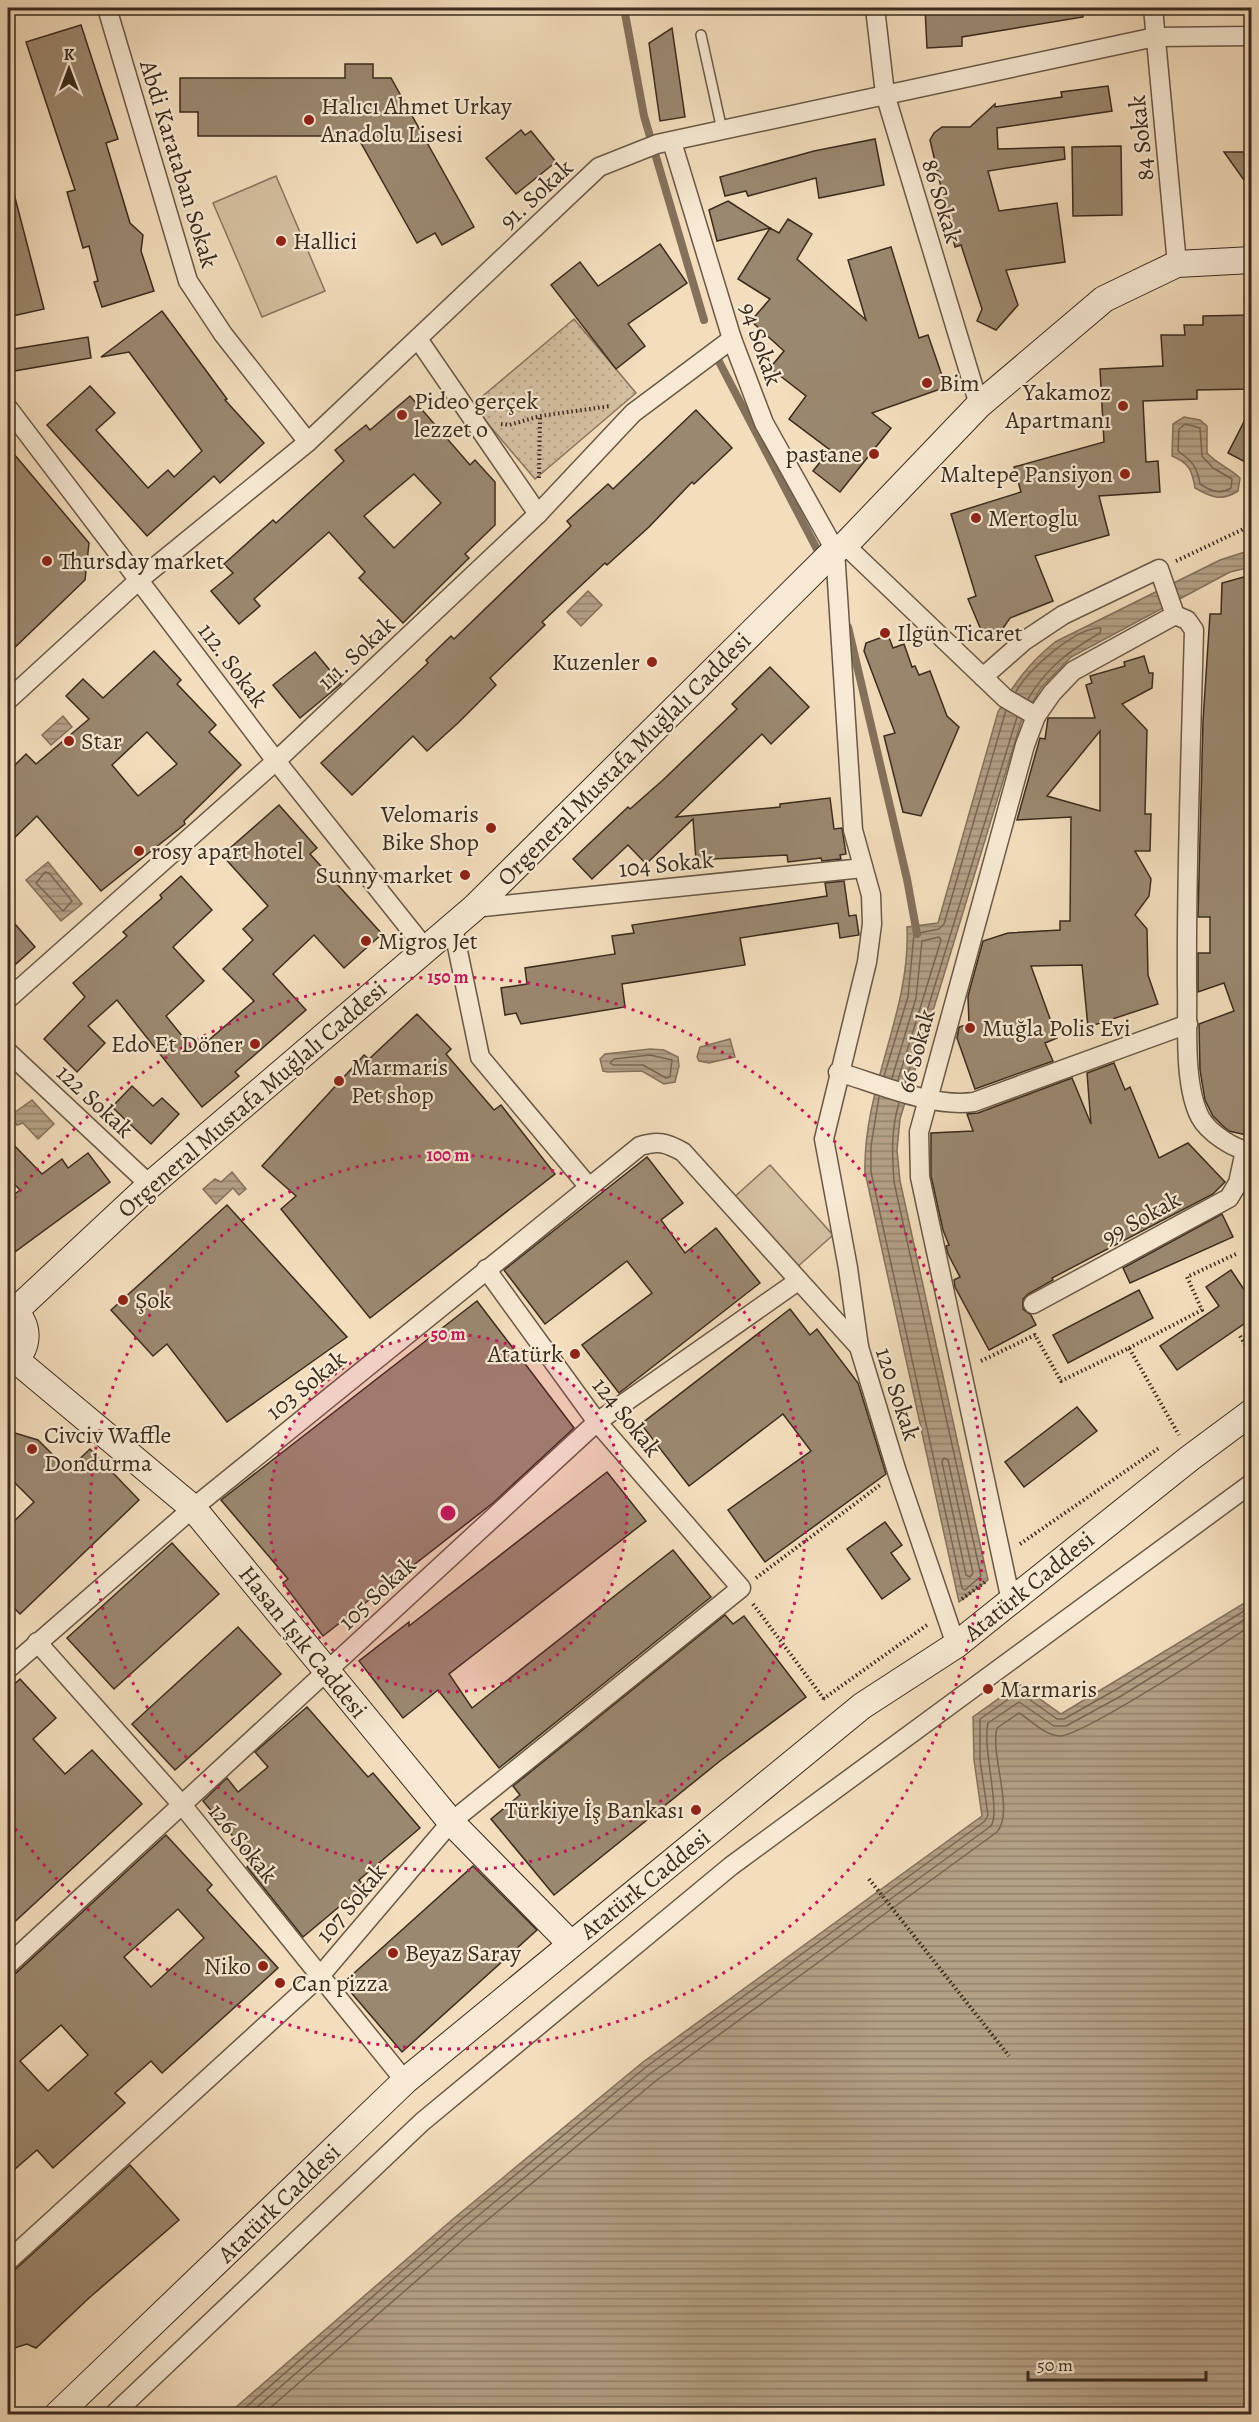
<svg xmlns="http://www.w3.org/2000/svg" width="1259" height="2422" font-family="Alegreya,serif">
  <style>
    .park { fill: url(#park-dots); stroke: #887560; stroke-width: 1.5 }
    .pitch { fill: #d4bfa1; stroke: #887560; stroke-width: 1.5 }
    .water { fill: url(#water-rules); stroke: #84715c; stroke-width: 1.5 }
    .lines { fill: none; stroke-linecap: round; stroke-linejoin: round }
    .shore { stroke: #786652; stroke-width: 1.5 }
    .stream { stroke: #84715c; stroke-width: 8 }
    .building { fill: #9b8870; stroke: #3b2b1e; stroke-width: 1.5; fill-rule: evenodd }
    .lane-casing { stroke: #695846; stroke-width: 12 }
    .street-casing { stroke: #695846; stroke-width: 21 }
    .secondary-casing { stroke: #3b2b1e; stroke-width: 28 }
    .path { stroke: #3b2b1e; stroke-width: 4; stroke-dasharray: 1.5 3; stroke-linecap: butt }
    .lane { stroke: #f7e9d3; stroke-width: 9 }
    .street { stroke: #f7e9d3; stroke-width: 18 }
    .secondary { stroke: #f7e9d3; stroke-width: 26 }
    .ring { fill: none; stroke: #c2185b; stroke-width: 3; stroke-dasharray: 3 6 }
    .poi-dot { fill: #8f2418; stroke: #f7e9d3; stroke-width: 2 }
    .labels { text-anchor: middle; stroke-width: 4.5; stroke-linejoin: round; paint-order: stroke }
    .poi-label { font-size: 24px; fill: #3b2b1e; stroke: #f7e9d3; text-anchor: start }
    .street-label { font-size: 24px; fill: #3b2b1e; stroke: #f7e9d3 }
    .centre { fill: #c2185b; stroke: #f7e9d3; stroke-width: 3 }
    .ring-label { font-size: 18px; text-anchor: middle; font-weight: bold; fill: #c2185b; stroke: #f7e9d3; stroke-width: 4.5; stroke-linejoin: round; paint-order: stroke }
  </style>
  <defs>
    <pattern id="park-dots" width="8" height="8" patternUnits="userSpaceOnUse" patternTransform="scale(1.5)"><rect width="8" height="8" fill="#d4bfa1"/><path d="M2 2h.1M6 6h.1" fill="none" stroke="#b7a48a" stroke-width="1.8" stroke-linecap="round"/></pattern>
    <pattern id="water-rules" width="6" height="5" patternUnits="userSpaceOnUse" patternTransform="scale(1.5)"><rect width="6" height="5" fill="#b4a086"/><path d="M0 2.5h6" fill="none" stroke="#94836d"/></pattern>
  </defs>
  <rect width="100%" height="100%" fill="#f3ddbc"/>
  <filter id="stains"><feTurbulence type="fractalNoise" baseFrequency=".00333" numOctaves="4"/><feColorMatrix values="0 0 0 0 .2 0 0 0 0 .09 0 0 0 0 .02 0 0 0 .5 -.17"/></filter>
  <radialGradient id="worn" r=".72"><stop offset=".6" stop-color="#630" stop-opacity="0"/><stop offset="1" stop-color="#630" stop-opacity=".3"/></radialGradient>
  <path class="park" d="M574 319 636 393 535 479 472 405Z"/>
  <g class="pitch">
    <path d="M276 176 325 291 262 317 213 203Z"/>
    <path d="M770 1165 833 1235 795 1269 732 1199Z"/>
  </g>
  <g class="water">
    <path d="M1184 417 1200 420 1207 426V453C1217 464 1230 468 1240 478L1238 491C1221 502 1211 497 1195 488 1192 470 1189 463 1172 456L1173 424Z"/>
    <path d="M1251 550V567L1230 572 1071 657 1041 688 1021 722 900 1119 897 1150 900 1181 988 1580 959 1602 865 1172C863 1087 911 1012 907 927L938 923 998 712C1014 683 1030 662 1055 642L1220 560Z"/>
    <path d="M588 591 602 605 581 626 567 612Z"/>
    <path d="M63 716 72 727 51 745 42 735Z"/>
    <path d="M48 862 82 904 61 921 26 880Z"/>
    <path d="M730 1039 735 1057 709 1063 699 1061 697 1057 700 1047Z"/>
    <path d="M650 1049 664 1050 678 1057 679 1066 675 1082 664 1084 642 1071 608 1072 603 1071 600 1059 605 1054Z"/>
    <path d="M32 1100 54 1124 38 1139 23 1123 17 1125 10 1116Z"/>
    <path d="M232 1172 246 1189 239 1195 233 1188 216 1204 203 1189 215 1179 221 1182Z"/>
    <path d="M1251 1599V2414H228L453 2219 643 2062 982 1816 974 1760 973 1717 1019 1684 1061 1714Z"/>
  </g>
  <g class="lines">
    <g class="shore">
      <path d="M1185 424 1200 428 1202 456 1213 468 1232 479 1231 488C1220 495 1211 491 1200 484 1197 466 1192 461 1178 451L1179 429Z"/>
      <path d="M1016 692C1027 670 1076 627 1101 628L1100 633C1069 651 1047 667 1028 699"/>
      <path d="M45 872 49 873 72 901 63 911 36 883Z"/>
      <path d="M650 1055 672 1060 670 1077 666 1078 643 1065H613L610 1063 614 1059Z"/>
      <path d="M884 1076 908 997 914 934 939 929 944 924 1006 710"/>
      <path d="M892 1078 916 998 922 941 939 937 941 940 898 1080"/>
      <path d="M905 1083 1017 717"/>
      <path d="M879 1097 871 1146V1172L962 1588 965 1590 981 1576 894 1182C892 1154 891 1129 899 1103"/>
      <path d="M944 1458 948 1460 973 1573 970 1577 966 1575 942 1462Z"/>
      <path d="M238 2414 457 2223 646 2067 985 1821 988 1815 980 1760V1719L1019 1692 1057 1719H1064L1117 1689 1252 1606"/>
      <path d="M249 2414 462 2229 651 2073 991 1826C1001 1811 982 1748 988 1723L1019 1702 1054 1726H1066L1121 1696 1252 1615"/>
      <path d="M263 2414 468 2236 657 2080 997 1832C1015 1811 990 1757 997 1728L1019 1713C1031 1720 1044 1735 1059 1736 1080 1738 1224 1643 1252 1625"/>
    </g>
    <g class="stream">
      <path d="M624 8 644 116 704 320"/>
      <path d="M714 352 821 557"/>
      <path d="M848 627 907 879 917 934"/>
    </g>
  </g>
  <g class="building">
    <path d="M925 8H1082L1083 17 962 37V46L927 48Z"/>
    <path d="M81 25 118 139 106 143 130 223 143 235 141 251 154 291 102 307 94 282 98 281 89 246 83 248 67 192 75 190 26 42Z"/>
    <path d="M672 28 685 117 660 121 649 43Z"/>
    <path d="M345 64H373V78H391L474 227 442 245 435 233 417 243 357 136H198V112H180V78H345Z"/>
    <path d="M1108 86 1112 111 997 128 998 149 1064 147 1065 159 988 171 999 211 1057 203 1065 262 1006 270 1018 305 996 330 977 321 982 309 961 245 955 247 930 140 934 133 942 127H970L995 104V107L1062 97 1061 92Z"/>
    <path d="M521 130 525 135 531 131 556 162 516 194 486 158Z"/>
    <path d="M875 139 884 185 819 198 816 178 748 196 746 191 725 196 720 177 814 151Z"/>
    <path d="M1121 146 1122 215 1073 216 1072 147Z"/>
    <path d="M1224 152H1251V190Z"/>
    <path d="M13 190 44 309 8 317V191Z"/>
    <path d="M728 201 770 228 717 241 709 210Z"/>
    <path d="M788 219 812 234 797 259 866 320 848 260 891 247 919 338 928 335 946 387 872 413 891 428 840 492 813 471 830 450 789 419 806 396 770 368 784 351 751 321 770 299 738 279 770 228 779 233Z"/>
    <path d="M660 244 687 283 628 324 645 346 616 369 551 285 580 262 598 286Z"/>
    <path d="M162 311 227 399 225 400 264 443 220 483 214 476 147 536 47 425 90 386 115 413 96 430 148 488 168 470 174 477 202 451 129 352 101 357Z"/>
    <path d="M1251 315V389L1197 390V399L1143 401 1146 462 1158 461 1160 492 1099 496 1109 535 1035 556 1053 601 1010 618 1001 631 984 637 968 599 976 596 951 514 1021 492 1014 467 1104 442 1100 369 1163 366 1161 335H1185L1184 325H1203V316Z"/>
    <path d="M88 337 91 358 8 372V350Z"/>
    <path d="M410 396 470 465 475 460 495 482V525L465 554 469 558 403 623 359 578 365 572 329 532 254 599 260 606 239 624 211 591 233 573 224 564 273 520 276 523 344 461 335 450 366 425 370 430ZM414 474 441 503 394 548 364 516Z"/>
    <path d="M1251 408V465L1228 453Z"/>
    <path d="M696 410 732 448 694 484 692 482 649 527 607 565 605 563 542 622 545 625 490 678 496 685 458 723 427 751 413 736 352 795 321 763 428 663 426 660 451 636 454 639 571 526 567 521 608 484 613 489Z"/>
    <path d="M8 447 89 543 85 580 8 654Z"/>
    <path d="M1251 575V1136L1229 1131 1223 1126 1213 1116 1205 1100 1200 1070 1199 1024 1234 1011 1224 983 1198 992V953H1210V917H1198L1203 721 1210 614H1221L1222 583Z"/>
    <path d="M888 635 893 648 904 644 912 667 915 666 919 675 930 671 947 716 959 727 921 816 903 812 884 736 895 733 864 651 866 643Z"/>
    <path d="M154 651 181 680 177 684 216 725 209 732 241 765 184 821 185 824 101 891 37 816 8 844V772L26 754 36 764 89 719 66 696 83 679 103 698ZM147 732 177 764 138 796 112 765Z"/>
    <path d="M315 652 341 684 300 718 273 685Z"/>
    <path d="M1144 656 1149 673H1153L1152 688 1122 704 1147 730 1145 814H1151L1150 851H1135L1151 879 1149 896 1135 915 1147 929 1148 975 1158 1004 1088 1027 1082 965 1031 966 1057 1038 1045 1043 1053 1061 975 1089 957 1038 959 1027 969 1024 968 996 983 941 1008 933 1060 930V921H1070L1071 817 1017 820 1040 738 1045 739 1048 718H1095L1086 685 1092 683 1090 676 1125 666 1124 662ZM1100 731V811L1047 796Z"/>
    <path d="M770 667 809 707 771 744 762 734 676 817 780 807V804L830 798 834 829 842 828 846 854 840 855 841 859 822 861 821 858 788 862 787 855 696 860 693 819 646 864 628 845 592 879 573 859 628 807 630 809 663 780 737 709 732 704Z"/>
    <path d="M279 805 317 848 310 854 382 934 344 968 314 935 273 974 306 1010 235 1072 239 1076 202 1107 117 1000 88 1026 105 1043 77 1072 44 1039 85 997 73 983 127 936 123 932 162 898 160 895 181 876 212 910 173 947 204 981 166 1016 195 1052 254 1001 223 969 253 940 243 929 268 906 222 855Z"/>
    <path d="M844 881 849 916 856 915 859 935 840 938 838 923 740 938 745 965 622 984 625 1007 521 1024 516 1013 505 1015 501 988 527 984 525 968 615 954 612 936 634 933 632 925 827 896 825 883Z"/>
    <path d="M8 916 35 947 8 971Z"/>
    <path d="M417 1014 451 1049 446 1054 494 1110 501 1105 555 1174 370 1318 281 1209 296 1196 262 1166 364 1055 369 1059Z"/>
    <path d="M1114 1063 1125 1090 1130 1087 1159 1158 1188 1143 1225 1182 1213 1194 1052 1278 1053 1280 1028 1294 1023 1299V1309L1031 1315 1036 1325 989 1350 955 1287 954 1280 960 1277 948 1254 946 1246 949 1245 943 1230 931 1176V1133L973 1131 967 1114 978 1113 1072 1078 1091 1124 1087 1073Z"/>
    <path d="M132 1086 153 1106 162 1098 179 1114 151 1144 112 1107Z"/>
    <path d="M8 1139 42 1174 62 1159 68 1168 88 1153 110 1182 8 1257V1199L20 1190 8 1178Z"/>
    <path d="M647 1157 683 1203 661 1220 685 1253 716 1228 760 1283 619 1393 582 1345 652 1293 627 1261 545 1324 504 1270Z"/>
    <path d="M227 1205 347 1337 227 1422 167 1344 153 1356 111 1310Z"/>
    <path d="M1222 1214 1233 1237 1130 1283 1123 1268Z"/>
    <path d="M1231 1270 1251 1300V1319L1177 1370 1160 1346 1219 1306 1206 1287Z"/>
    <path d="M1139 1290 1153 1318 1068 1363 1053 1335Z"/>
    <path d="M477 1301 574 1428 493 1503 323 1636 283 1583 288 1579 221 1500Z"/>
    <path d="M790 1309 810 1335 817 1329 858 1383 886 1474 765 1562 728 1510 811 1451 783 1414 689 1486 641 1424Z"/>
    <path d="M1077 1407 1097 1431 1024 1487 1005 1462Z"/>
    <path d="M8 1431 38 1440 68 1470 90 1449 139 1500 20 1614 8 1602V1527L34 1502 8 1476Z"/>
    <path d="M607 1472 646 1521 449 1674 472 1708 673 1550 711 1597 499 1768 438 1690 403 1718 359 1661 409 1622V1626Z"/>
    <path d="M885 1522 902 1545 891 1553 910 1579 882 1599 847 1549Z"/>
    <path d="M172 1543 219 1594 114 1689 67 1638Z"/>
    <path d="M725 1615 733 1624 744 1616 806 1697 720 1761 554 1895 491 1819 520 1795 513 1786Z"/>
    <path d="M238 1627 281 1674 175 1770 132 1724Z"/>
    <path d="M20 1679 56 1718 33 1739 65 1774 92 1750 142 1804 8 1928V1690Z"/>
    <path d="M307 1707 368 1777 373 1773 420 1828 359 1880 364 1886 303 1937 247 1867 254 1861 203 1801 227 1778 238 1792 268 1767 255 1752Z"/>
    <path d="M166 1835 212 1885 207 1890 278 1968 162 2073 151 2061 115 2093 125 2103 53 2168 37 2150 8 2175V1976L16 1973ZM178 1909 204 1938 151 1987 124 1957ZM61 2025 88 2055 48 2091 20 2061Z"/>
    <path d="M473 1866 537 1930 402 2052 343 1983Z"/>
    <path d="M130 2165 179 2220 89 2298 36 2348 27 2344 8 2350V2276Z"/>
  </g>
  <g class="lines">
    <defs>
      <path id="lane" d="M701 35 722 130"/>
      <g id="street">
        <path d="M107 8 188 281 223 334 308 442"/>
        <path d="M875 8 885 94 979 405"/>
        <path d="M1153 8 1177 264"/>
        <path d="M672 142 732 339 764 423 835 550 853 830 871 895 872 924 867 962 824 1139 848 1268 859 1347"/>
        <path d="M418 339 538 514"/>
        <path d="M8 408 276 761 425 948"/>
        <path d="M845 545 1005 698 1036 716"/>
        <path d="M983 677 1024 641 1063 615 1159 569 1175 615"/>
        <path d="M8 700 139 580 308 442 599 167 657 144 1155 37 1252 36"/>
        <path d="M474 908 863 868"/>
        <path d="M453 927 480 1057 589 1187"/>
        <path d="M8 999 276 761 538 514 633 413 732 339"/>
        <path d="M8 1052 150 1185"/>
        <path d="M838 1072C879 1084 932 1108 974 1102L1188 1024"/>
        <path d="M1033 1304 1229 1198 1238 1183 1245 1151"/>
        <path d="M1011 1601 920 1177 919 1132 1025 745 1036 716 1052 693 1073 671 1175 615 1187 620 1194 630C1191 749 1186 867 1187 986 1188 1023 1183 1084 1200 1117 1208 1132 1235 1151 1252 1151"/>
        <path d="M37 1642 183 1806 405 2081"/>
        <path d="M8 1669 193 1508 640 1146C658 1140 667 1143 683 1152L859 1347 897 1472 956 1645"/>
        <path d="M8 1965 597 1422 798 1281"/>
        <path d="M8 2261 320 1976 451 1822 741 1588 597 1422 486 1269"/>
        <path d="M114 2414 422 2122 731 1866 1252 1483"/>
      </g>
      <g id="secondary">
        <path d="M8 1306C32 1322 31 1350 8 1366"/>
        <path d="M15 1311 150 1185 474 908 835 550 845 545 979 405 1104 299 1177 264 1252 260"/>
        <path d="M16 1360 193 1508 451 1822 571 1944"/>
        <path d="M58 2414 405 2081 862 1706 956 1645 1190 1458 1252 1412"/>
      </g>
    </defs>
    <use href="#lane" class="lane-casing"/>
    <use href="#street" class="street-casing"/>
    <use href="#secondary" class="secondary-casing"/>
    <g class="path">
      <path d="M501 424 509 425 540 416 611 406"/>
      <path d="M539 478 540 416"/>
      <path d="M1176 561 1252 525"/>
      <path d="M1240 1336 1252 1355"/>
      <path d="M1129 1348 1202 1310 1187 1277 1236 1254"/>
      <path d="M981 1361 1035 1335 1061 1381 1129 1348 1179 1435"/>
      <path d="M1020 1544 1159 1448"/>
      <path d="M756 1578 880 1485"/>
      <path d="M962 1599 985 1582"/>
      <path d="M753 1604 824 1699"/>
      <path d="M823 1699 927 1625"/>
      <path d="M869 1879 1009 2056"/>
    </g>
    <use href="#lane" class="lane"/>
    <use href="#street" class="street"/>
    <use href="#secondary" class="secondary"/>
  </g>
  <circle cx="448" cy="1513" r="179" fill="#c2185b" fill-opacity=".12"/>
  <g class="ring">
    <circle cx="448" cy="1513" r="179"/>
    <circle cx="448" cy="1513" r="358"/>
    <path d="M9 1206A536 536 0 1 1 9 1820"/>
  </g>
  <g class="poi-dot">
    <circle cx="309" cy="120" r="6"/>
    <circle cx="281" cy="241" r="6"/>
    <circle cx="927" cy="383" r="6"/>
    <circle cx="1123" cy="406" r="6"/>
    <circle cx="402" cy="415" r="6"/>
    <circle cx="874" cy="454" r="6"/>
    <circle cx="1125" cy="474" r="6"/>
    <circle cx="976" cy="518" r="6"/>
    <circle cx="47" cy="561" r="6"/>
    <circle cx="885" cy="633" r="6"/>
    <circle cx="652" cy="662" r="6"/>
    <circle cx="69" cy="741" r="6"/>
    <circle cx="491" cy="828" r="6"/>
    <circle cx="139" cy="851" r="6"/>
    <circle cx="465" cy="875" r="6"/>
    <circle cx="366" cy="941" r="6"/>
    <circle cx="970" cy="1028" r="6"/>
    <circle cx="255" cy="1044" r="6"/>
    <circle cx="339" cy="1081" r="6"/>
    <circle cx="123" cy="1300" r="6"/>
    <circle cx="575" cy="1354" r="6"/>
    <circle cx="32" cy="1449" r="6"/>
    <circle cx="988" cy="1689" r="6"/>
    <circle cx="696" cy="1810" r="6"/>
    <circle cx="393" cy="1953" r="6"/>
    <circle cx="263" cy="1966" r="6"/>
    <circle cx="280" cy="1983" r="6"/>
  </g>
  <g class="labels">
    <g class="poi-label">
      <text x="321" y="114">Halıcı Ahmet Urkay<tspan x="321" dy="28">Anadolu Lisesi</tspan></text>
      <text x="293" y="249">Hallici</text>
      <text x="939" y="391">Bim</text>
      <text x="1111" y="400" text-anchor="end">Yakamoz<tspan x="1111" dy="28">Apartmanı</tspan></text>
      <text x="414" y="409">Pideo gerçek<tspan x="414" dy="28">lezzet o</tspan></text>
      <text x="862" y="462" text-anchor="end">pastane</text>
      <text x="1113" y="482" text-anchor="end">Maltepe Pansiyon</text>
      <text x="988" y="526">Mertoglu</text>
      <text x="59" y="569">Thursday market</text>
      <text x="897" y="641">Ilgün Ticaret</text>
      <text x="640" y="670" text-anchor="end">Kuzenler</text>
      <text x="81" y="749">Star</text>
      <text x="479" y="822" text-anchor="end">Velomaris<tspan x="479" dy="28">Bike Shop</tspan></text>
      <text x="151" y="859">rosy apart hotel</text>
      <text x="453" y="883" text-anchor="end">Sunny market</text>
      <text x="378" y="949">Migros Jet</text>
      <text x="982" y="1036">Muğla Polis Evi</text>
      <text x="243" y="1052" text-anchor="end">Edo Et Döner</text>
      <text x="351" y="1075">Marmaris<tspan x="351" dy="28">Pet shop</tspan></text>
      <text x="135" y="1308">Şok</text>
      <text x="563" y="1362" text-anchor="end">Atatürk</text>
      <text x="44" y="1443">Civciv Waffle<tspan x="44" dy="28">Dondurma</tspan></text>
      <text x="1000" y="1697">Marmaris</text>
      <text x="684" y="1818" text-anchor="end">Türkiye İş Bankası</text>
      <text x="405" y="1961">Beyaz Saray</text>
      <text x="251" y="1974" text-anchor="end">Niko</text>
      <text x="292" y="1991">Can pizza</text>
    </g>
    <g class="street-label">
      <text transform="translate(1141 138) rotate(-96)" y="8">84 Sokak</text>
      <text transform="translate(179 164) rotate(73)" y="8">Abdi Karataban Sokak</text>
      <text transform="translate(536 194) rotate(-43)" y="8">91. Sokak</text>
      <text transform="translate(942 201) rotate(73)" y="8">86 Sokak</text>
      <text transform="translate(761 344) rotate(71)" y="8">94 Sokak</text>
      <text transform="translate(356 653) rotate(-43)" y="8">111. Sokak</text>
      <text transform="translate(233 665) rotate(53)" y="8">112. Sokak</text>
      <text transform="translate(624 759) rotate(-45)" y="8">Orgeneral Mustafa Muğlalı Caddesi</text>
      <text transform="translate(666 864) rotate(-6)" y="8">104 Sokak</text>
      <text transform="translate(916 1051) rotate(-75)" y="8">66 Sokak</text>
      <text transform="translate(252 1099) rotate(-41)" y="8">Orgeneral Mustafa Muğlalı Caddesi</text>
      <text transform="translate(95 1101) rotate(43)" y="8">122 Sokak</text>
      <text transform="translate(1141 1218) rotate(-29)" y="8">99 Sokak</text>
      <text transform="translate(306 1385) rotate(-39)" y="8">103 Sokak</text>
      <text transform="translate(898 1394) rotate(72)" y="8">120 Sokak</text>
      <text transform="translate(627 1417) rotate(51)" y="8">124 Sokak</text>
      <text transform="translate(1029 1586) rotate(-39)" y="8">Atatürk Caddesi</text>
      <text transform="translate(377 1593) rotate(-43)" y="8">105 Sokak</text>
      <text transform="translate(303 1642) rotate(51)" y="8">Hasan Işık Caddesi</text>
      <text transform="translate(243 1843) rotate(51)" y="8">126 Sokak</text>
      <text transform="translate(645 1884) rotate(-39)" y="8">Atatürk Caddesi</text>
      <text transform="translate(351 1903) rotate(-50)" y="8">107 Sokak</text>
      <text transform="translate(279 2203) rotate(-44)" y="8">Atatürk Caddesi</text>
    </g>
  </g>
  <circle cx="448" cy="1513" r="9" class="centre"/>
  <g class="ring-label">
    <text x="448" y="983">150 m</text>
    <text x="448" y="1161">100 m</text>
    <text x="448" y="1340">50 m</text>
  </g>
  <rect width="1259" height="2422" fill="none" stroke="#f3ddbc" stroke-width="30"/>
  <rect x="9" y="9" width="1241" height="2404" fill="none" stroke="#3b2b1e" stroke-width="3"/>
  <rect x="15" y="15" width="1229" height="2392" fill="none" stroke="#3b2b1e" stroke-width="1.5"/>
  <g transform="translate(69 69)" stroke="#f7e9d3" stroke-width="4.5" paint-order="stroke">
  <path d="M0-4.5L10 22L0 15L-10 22Z" fill="#3b2b1e"/>
  <text y="-9" font-size="16" font-weight="bold" text-anchor="middle" fill="#3b2b1e">K</text>
  </g>
  <path d="M1028 2371v9h178v-9" fill="none" stroke="#3b2b1e" stroke-width="3"/>
  <text x="1037" y="2371" font-size="18" fill="#3b2b1e" stroke="#f7e9d3" stroke-width="4.5" paint-order="stroke">50 m</text>
  <rect width="100%" height="100%" filter="url(#stains)"/>
  <rect width="100%" height="100%" fill="url(#worn)"/>
</svg>
